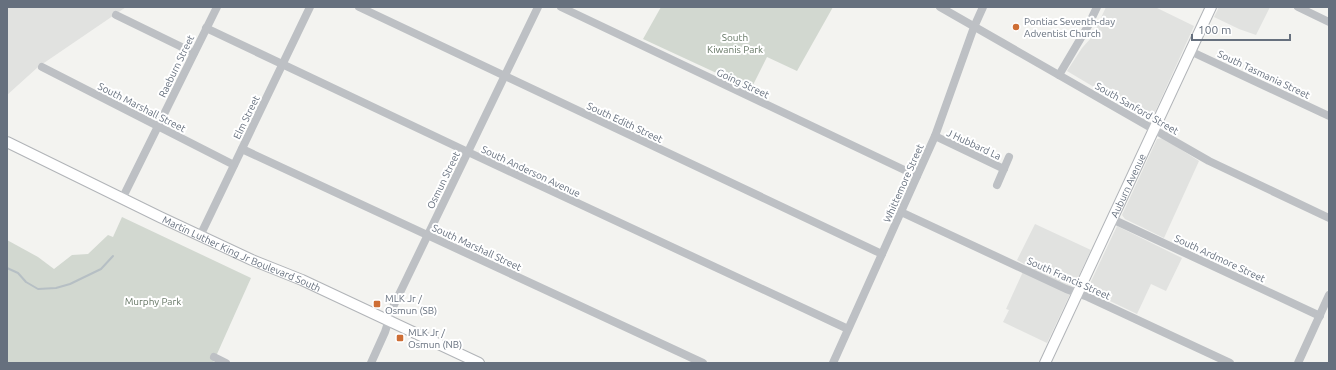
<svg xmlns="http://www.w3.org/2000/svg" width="1336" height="370" font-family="Ubuntu,sans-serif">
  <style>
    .built { fill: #e1e2e0 }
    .green { fill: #d2d8d0 }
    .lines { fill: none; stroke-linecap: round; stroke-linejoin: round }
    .stream { stroke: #b6bfc4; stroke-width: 2 }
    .major-casing { stroke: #b1b4b8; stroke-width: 12 }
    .minor { stroke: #bdc0c4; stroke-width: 8 }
    .major { stroke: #fff; stroke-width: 10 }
    .poi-dot { fill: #ce6e35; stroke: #fff; stroke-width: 1.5 }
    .labels { text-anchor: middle; stroke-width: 4; stroke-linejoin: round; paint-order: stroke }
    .poi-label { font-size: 10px; fill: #66707e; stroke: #fff; text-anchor: start }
    .park-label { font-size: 10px; fill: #657664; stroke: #fff }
    .street-label { font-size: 10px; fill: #66707e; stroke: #fff }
  </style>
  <rect width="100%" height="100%" fill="#f3f3f0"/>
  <g class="built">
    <path d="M7 7H126L38 67 7 95Z"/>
    <path d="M1106 7H1155L1194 26 1151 121 1067 71 1082 48 1092 37Z"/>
    <path d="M1219 7H1270L1256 35 1239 29 1214 17Z"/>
    <path d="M1163 138 1199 161 1164 238 1125 219 1122 215 1157 139Z"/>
    <path d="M1035 224 1091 250 1047 343 1003 322 1009 310 1006 309 1026 265 1017 260Z"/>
    <path d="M1117 226 1182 258 1166 291 1151 284 1137 314 1087 290Z"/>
  </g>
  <g class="green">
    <path d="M661 7H833L797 71 767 57 751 89 643 39Z"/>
    <path d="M122 217 251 278 213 363H7V240L38 257 54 269 72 255 88 254 108 235 113 237Z"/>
  </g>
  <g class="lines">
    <path class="stream" d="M7 268 18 273 26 282 38 289 56 288 70 284 101 269 113 256"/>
    <defs>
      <g id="major">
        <path id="s1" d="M7 142 160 217 252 260 302 280 479 363"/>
        <path id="s2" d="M1045 363 1211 7"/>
      </g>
    </defs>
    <use href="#major" class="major-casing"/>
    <g class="minor">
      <path d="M359 7 882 254"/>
      <path d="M561 7 917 176"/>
      <path d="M940 7 1209 161 1329 218"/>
      <path d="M1298 7 1329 22"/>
      <path d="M116 15 194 53"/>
      <path d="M206 28 468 152 848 329"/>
      <path d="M1190 51 1329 116"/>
      <path d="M42 67 234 165"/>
      <path d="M1059 75 1088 26 1097 7"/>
      <path d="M935 136 1004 169"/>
      <path d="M242 149 703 363"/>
      <path d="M997 185 1009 157"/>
      <path d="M122 199 217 7"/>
      <path d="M901 212 1066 289 1088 297 1230 363"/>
      <path d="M1112 219 1320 316"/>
      <path d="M200 236 310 7"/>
      <path d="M214 357 226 363"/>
      <path d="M371 363 385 332 393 307 538 7"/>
      <path d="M833 363 935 136 974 27 983 7"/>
      <path d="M1298 363 1329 295"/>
    </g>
    <use href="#major" class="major"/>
  </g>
  <g class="poi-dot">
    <circle cx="1016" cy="27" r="4"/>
    <rect x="373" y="300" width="8" height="8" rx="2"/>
    <rect x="396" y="334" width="8" height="8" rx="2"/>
  </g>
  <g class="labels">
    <g class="poi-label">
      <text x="1024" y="25">Pontiac Seventh-day<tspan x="1024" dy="12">Adventist Church</tspan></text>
      <text x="385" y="302">MLK Jr /<tspan x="385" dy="12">Osmun (SB)</tspan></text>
      <text x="408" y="336">MLK Jr /<tspan x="408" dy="12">Osmun (NB)</tspan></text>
    </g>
    <g class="park-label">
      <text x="735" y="41">South<tspan x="735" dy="12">Kiwanis Park</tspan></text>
      <text x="153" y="305">Murphy Park</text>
    </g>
    <g class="street-label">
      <text transform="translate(176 66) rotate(-64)" y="4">Raeburn Street</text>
      <text transform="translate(1264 74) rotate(25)" y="4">South Tasmania Street</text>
      <text transform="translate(743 83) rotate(25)" y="4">Going Street</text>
      <text transform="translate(142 107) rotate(27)" y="4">South Marshall Street</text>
      <text transform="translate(1137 108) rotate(30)" y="4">South Sanford Street</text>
      <text transform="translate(246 117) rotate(-64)" y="4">Elm Street</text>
      <text transform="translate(625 122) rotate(25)" y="4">South Edith Street</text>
      <text transform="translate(974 144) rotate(25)" y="4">J Hubbard La</text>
      <text transform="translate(531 171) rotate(25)" y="4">South Anderson Avenue</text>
      <text transform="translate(443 180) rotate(-64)" y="4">Osmun Street</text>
      <text transform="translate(903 183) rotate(-66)" y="4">Whittemore Street</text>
      <text dy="4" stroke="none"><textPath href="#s2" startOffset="196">Auburn Avenue</textPath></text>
      <text transform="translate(477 247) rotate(25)" y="4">South Marshall Street</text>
      <text dy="4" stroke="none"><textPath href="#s1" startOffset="260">Martin Luther King Jr Boulevard South</textPath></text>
      <text transform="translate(1220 258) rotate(25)" y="4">South Ardmore Street</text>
      <text transform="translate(1069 278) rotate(24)" y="4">South Francis Street</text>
    </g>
  </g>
  <rect width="1336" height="370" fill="none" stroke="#66707e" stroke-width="16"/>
  <path d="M1192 34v6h98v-6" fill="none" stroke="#66707e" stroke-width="2"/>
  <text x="1198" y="34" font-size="12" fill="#66707e" stroke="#ffffff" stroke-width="3" paint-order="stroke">100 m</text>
</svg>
